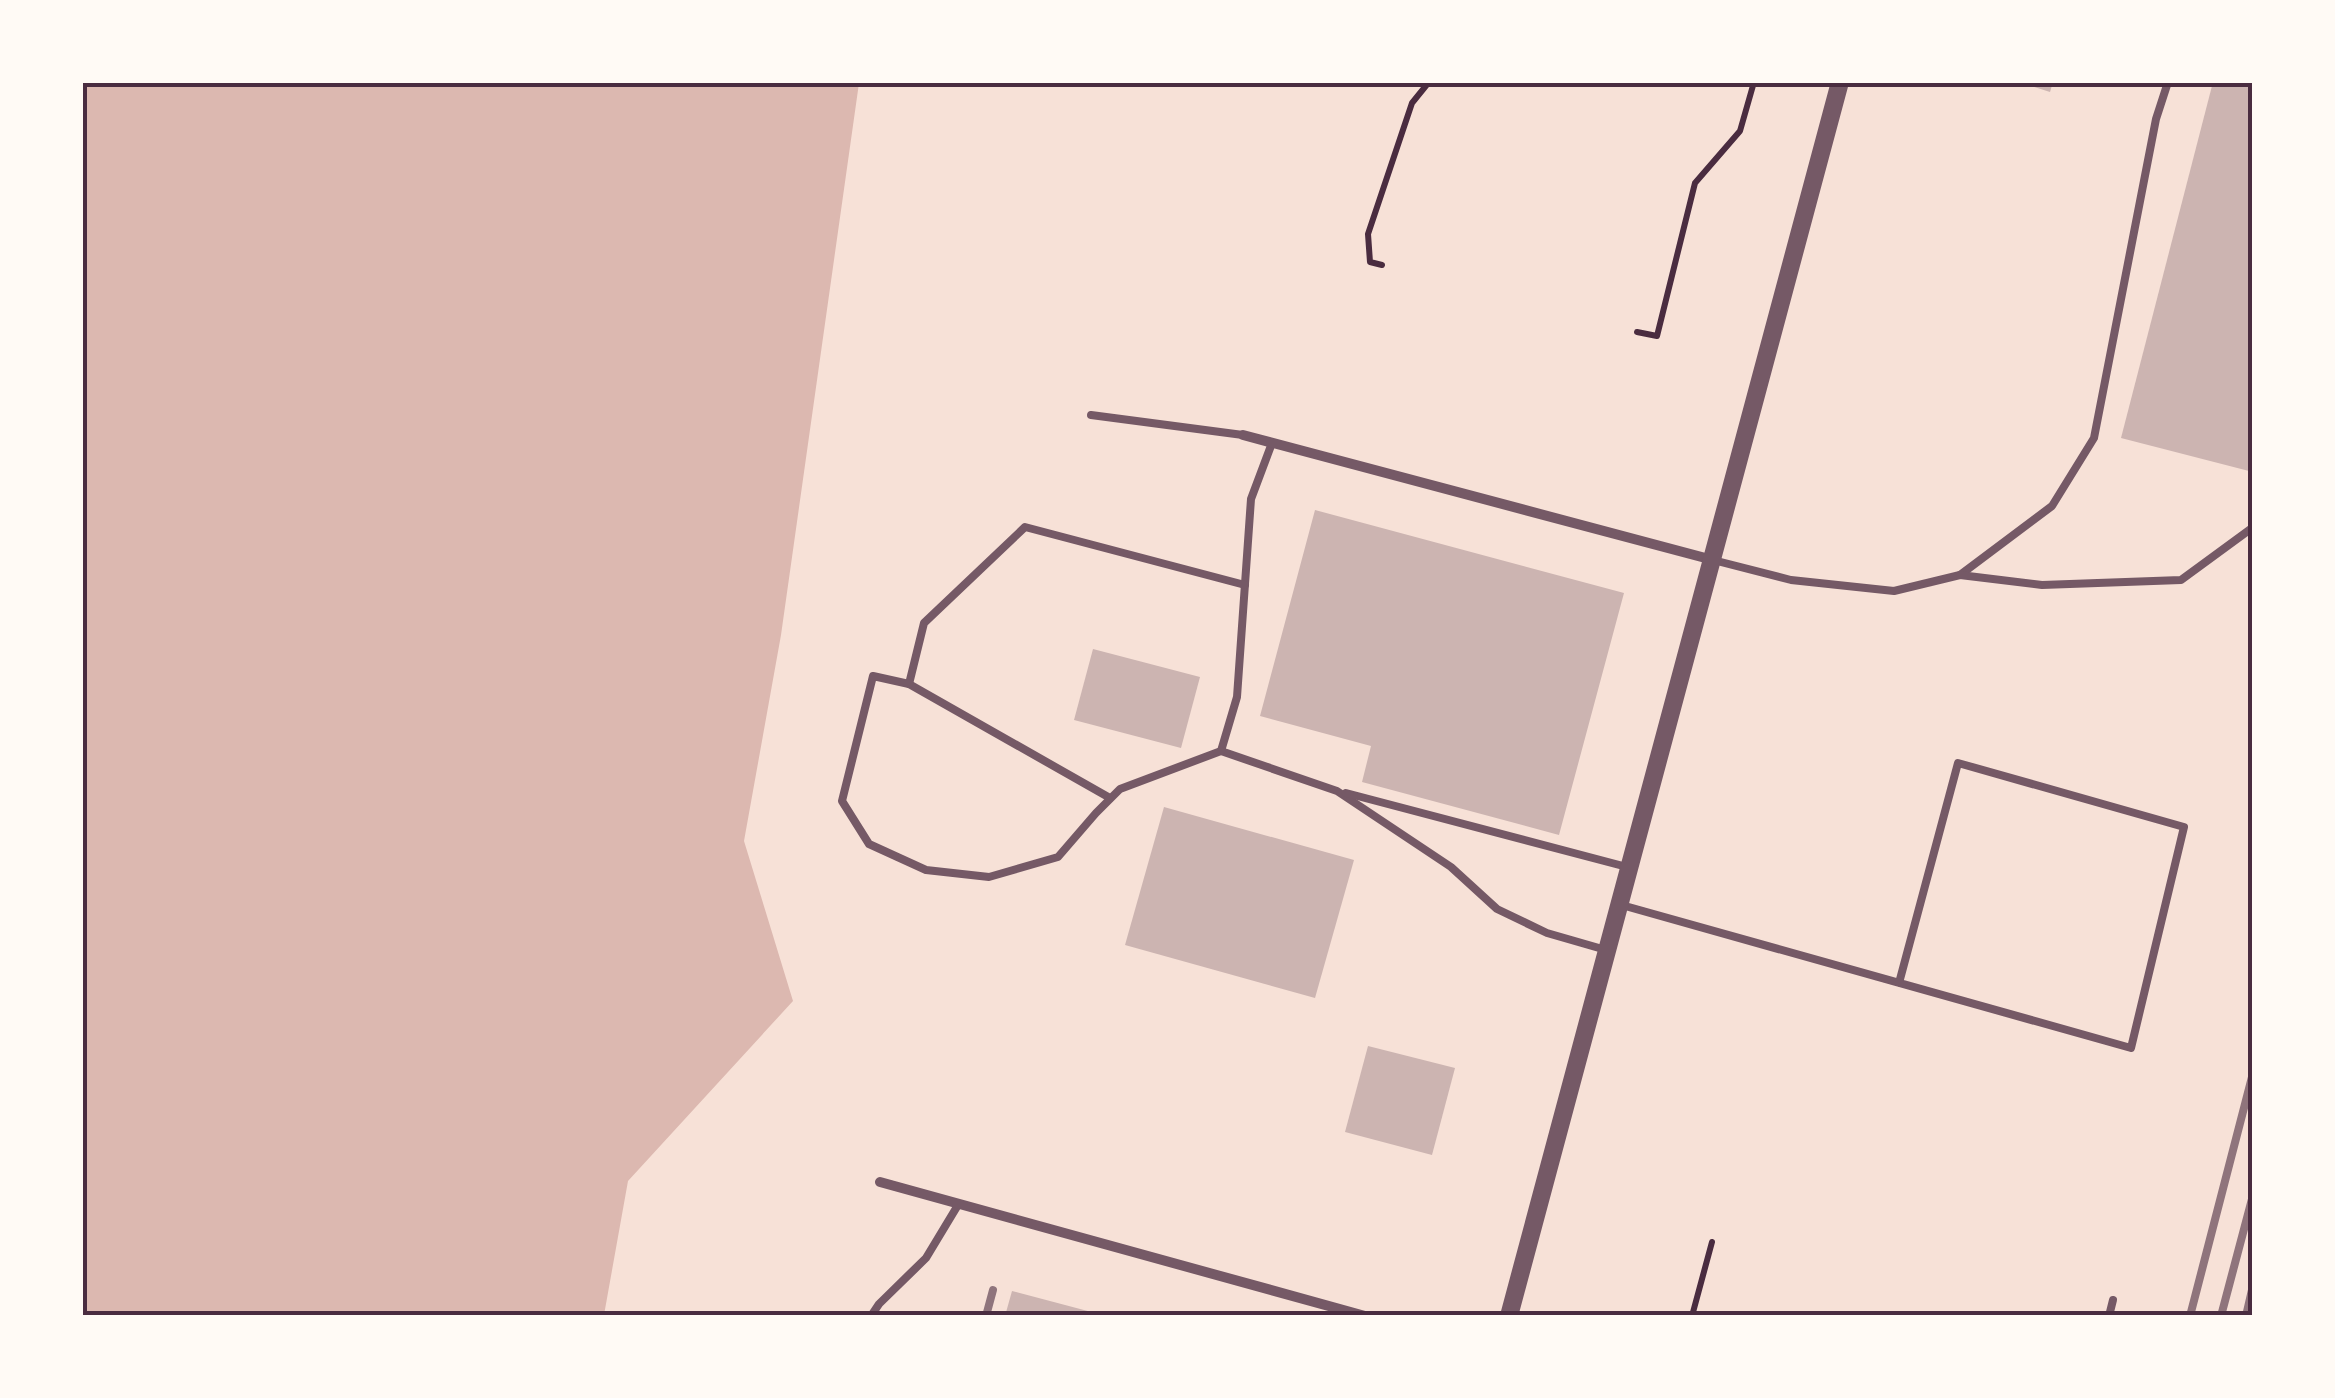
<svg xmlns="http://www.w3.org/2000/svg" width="2335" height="1398" font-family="Merriweather,serif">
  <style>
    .water { fill: #dcb8b0 }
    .building { fill: #ccb4b1 }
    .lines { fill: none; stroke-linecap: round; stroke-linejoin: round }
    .path { stroke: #4a2c40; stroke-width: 6 }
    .service { stroke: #755966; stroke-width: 8 }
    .minor { stroke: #755966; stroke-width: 10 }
    .tertiary { stroke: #755966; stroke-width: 18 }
    .rail { stroke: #8f747c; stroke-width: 8 }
    .neatline { fill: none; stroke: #4a2c40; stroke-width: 4 }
  </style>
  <rect width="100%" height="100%" fill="#f7e1d7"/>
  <path class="water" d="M82 83H859L781 635 744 841 793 1001 628 1181 604 1315H83Z"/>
  <g class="building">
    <path d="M2019 82H2053L2050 92Z"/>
    <path d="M2213 82H2252V457L2249 471 2121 438Z"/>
    <path d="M1315 510 1624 593 1559 835 1362 782 1371 746 1260 716Z"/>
    <path d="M1093 649 1200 677 1181 748 1074 720Z"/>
    <path d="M1164 807 1354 860 1315 998 1125 945Z"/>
    <path d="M1368 1046 1455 1068 1432 1155 1345 1132Z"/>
    <path d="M1012 1291 1099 1314V1316H1005Z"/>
  </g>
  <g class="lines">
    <g class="path">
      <path d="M1382 265 1370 262 1368 234 1412 103 1429 82"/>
      <path d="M1637 332 1657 336 1695 183 1740 131 1754 82"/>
      <path d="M1692 1316 1712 1242"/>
    </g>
    <g class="service">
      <path d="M1091 415 1243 435"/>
      <path d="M1272 443 1251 499 1237 697 1221 751 1337 791 1451 867 1497 909 1547 933 1606 950"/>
      <path d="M1713 560 1791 580 1894 591 1960 575 2052 506 2094 438 2156 119 2168 82"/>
      <path d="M1960 575 2042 585 2181 580 2252 528"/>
      <path d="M909 684 1110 798"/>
      <path d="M1221 751 1120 789 1096 813 1058 857 989 877 926 870 869 844 842 801 873 676 909 684 924 623 1025 527 1245 585"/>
      <path d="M1346 793 1627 867"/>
      <path d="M1618 904 2131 1048 2184 827 1958 763 1899 983"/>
      <path d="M871 1316 879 1304 926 1258 958 1205"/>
      <path d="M2109 1316 2113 1300"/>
    </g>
    <g class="minor">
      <path d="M1243 435 1713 560"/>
      <path d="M880 1182 1365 1316"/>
    </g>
    <path class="tertiary" d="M1509 1316 1840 82"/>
    <g class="rail">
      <path d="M986 1316 993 1290"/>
      <path d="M2190 1316 2252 1077"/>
      <path d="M2221 1316 2252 1199"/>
      <path d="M2246 1316 2252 1290"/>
    </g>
  </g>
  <rect width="2335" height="1398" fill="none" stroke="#fffaf5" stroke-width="170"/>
  <rect x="85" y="85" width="2165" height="1228" class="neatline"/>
</svg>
